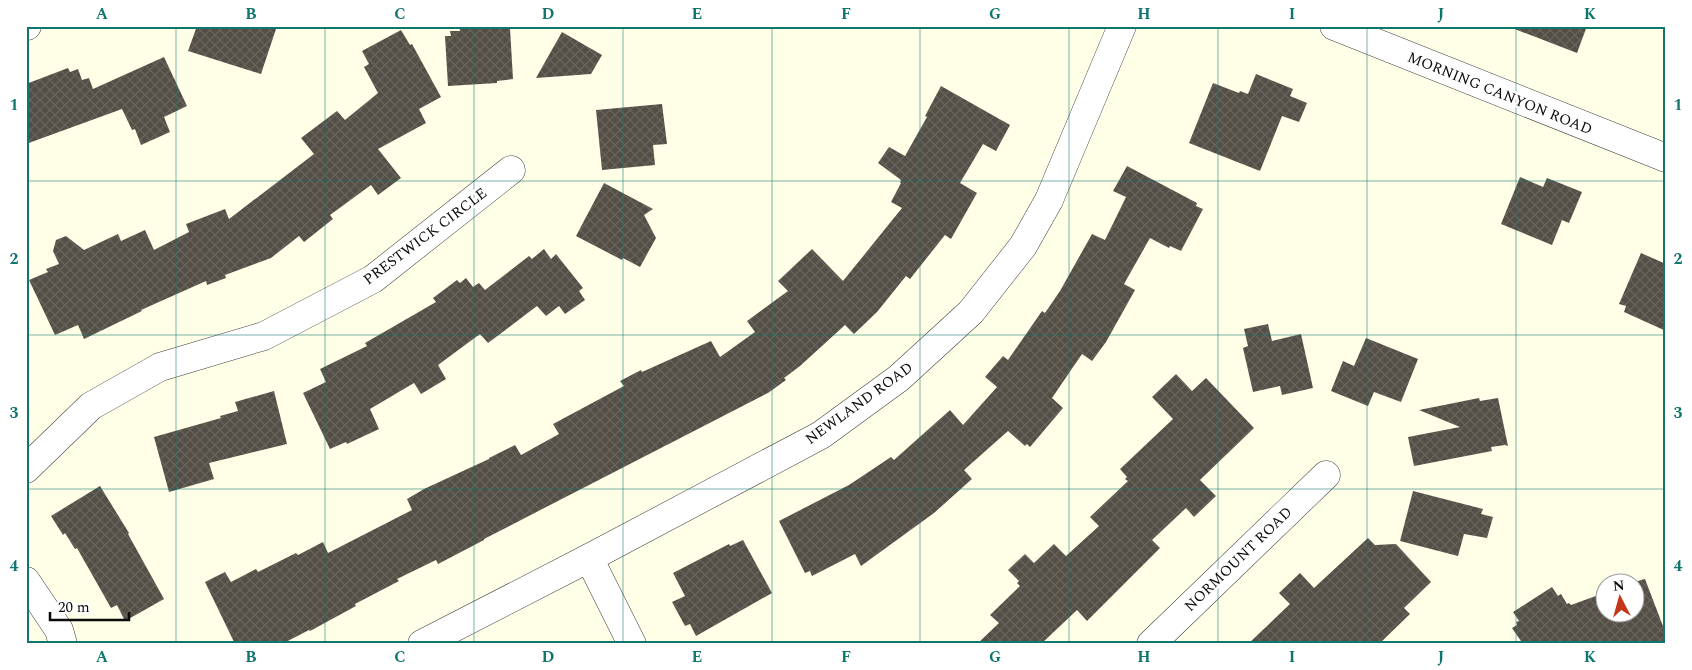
<svg xmlns="http://www.w3.org/2000/svg" width="1692" height="670" font-family="Spectral,serif">
  <style>
    .building { fill: url(#building-cross-hatch) }
    .lines { fill: none; stroke-linecap: round; stroke-linejoin: round }
    .minor-casing { stroke: #3e3e3e; stroke-width: 29 }
    .minor { stroke: #fff; stroke-width: 28 }
    .grid { fill: none; stroke: #0f766e; stroke-width: 1; stroke-opacity: 0.55 }
    .labels { text-anchor: middle; stroke-width: 5; stroke-linejoin: round; paint-order: stroke }
    .street-label { font-size: 15px; fill: #0b0b0b; stroke: #fff }
    .neatline { fill: none; stroke: #0f766e; stroke-width: 2 }
    .grid-label { font-size: 16px; text-anchor: middle; font-weight: bold; fill: #0f766e }
  </style>
  <defs>
    <pattern id="building-cross-hatch" width="8" height="8" patternUnits="userSpaceOnUse" patternTransform="scale(1.25)"><rect width="8" height="8" fill="#544f46"/><path d="M0 0l8 8M0 8l8-8" fill="none" stroke="#68645c"/></pattern>
  </defs>
  <rect width="100%" height="100%" fill="#ffffe8"/>
  <g class="building">
    <path d="M197 26H277L261 74 188 51Z"/>
    <path d="M459 26H495L496 29 510 28 513 79 497 81V83L448 86 445 36H451L450 31H460Z"/>
    <path d="M1513 26H1587L1577 53 1512 28Z"/>
    <path d="M401 30 410 45 412 44 441 97 419 109 426 123 378 149 401 178 378 195 371 185 330 215 333 219 304 242 299 236 271 258 225 275 226 278 207 285 206 281 141 310 142 311 84 339 78 325 55 335 29 280 48 272 46 269 59 264 53 251 56 240 66 236 84 250 118 234 121 241 145 230 154 250 189 232 186 224 225 209 229 219 314 154 301 138 337 111 345 120 378 93 364 67 369 64 362 51Z"/>
    <path d="M562 32 602 55 591 74 536 78Z"/>
    <path d="M164 57 187 106 164 117 170 132 141 145 135 129 132 130 122 109 26 144V84L68 68 70 72 78 69 82 80 89 78 93 89Z"/>
    <path d="M1256 74 1293 89 1290 96 1307 103 1299 122 1282 116 1260 171 1189 143 1213 83 1239 93 1240 91 1248 94Z"/>
    <path d="M941 86 1010 125 996 151 983 144 960 183 977 193 951 239 945 235 910 279 906 276 877 312 854 334 845 325 800 366 784 378 786 380 768 393 484 539V540L438 564 436 560 397 579 399 581 355 604 356 606 310 631 309 630 282 644H235L205 582 225 572 231 582 256 569 258 572 296 553 298 555 323 542 328 553 412 510 407 499 424 489 489 459V458L515 445 521 455 559 434 553 424 624 386 620 381 641 370 642 372 711 341 720 357 755 332 747 321 788 291 778 281 812 249 843 281 902 208 891 202 901 183H900L901 180 878 163 889 147 905 156 927 117 925 116Z"/>
    <path d="M662 104 667 144 653 145 655 165 602 170 596 110Z"/>
    <path d="M1127 166 1197 203 1196 206 1203 209 1181 251 1170 246 1169 248 1150 238 1124 284 1135 290 1106 342 1092 361 1082 354 1052 398 1063 408 1030 447 1027 444 1025 446 1008 431 964 470 972 479 934 513 861 566 855 554 812 576 810 571 805 573 779 521 849 485 891 457 894 460 950 410 963 425 997 387 985 377 1003 356 1008 360 1042 311 1045 313 1060 291 1092 234 1105 240 1126 197 1113 191Z"/>
    <path d="M1520 177 1543 187 1547 178 1582 192 1569 223 1562 220 1552 245 1501 224Z"/>
    <path d="M604 183 653 209 644 215 656 238 640 267 623 258 622 260 576 236Z"/>
    <path d="M544 249 551 259 556 254 583 288 579 291 585 300 565 314 559 306 546 316 537 306 488 343 480 334 438 365 446 379 421 394 414 383 370 409 379 429 347 444 346 442 330 449 303 393 326 382 320 369 367 346 365 343 436 302 433 298 457 280 460 283 466 278 473 287 479 283 485 290 529 256 532 259Z"/>
    <path d="M1641 253 1666 264V331L1624 312 1626 306 1619 304Z"/>
    <path d="M1268 324 1272 341 1301 334 1313 388 1282 395 1280 386 1253 392 1243 348 1248 346 1244 329Z"/>
    <path d="M1366 338 1418 359 1401 402 1374 392 1368 406 1331 391 1343 361 1354 366Z"/>
    <path d="M1176 374 1192 391 1206 378 1254 428 1200 480 1216 496 1194 517 1186 508 1152 540 1160 548 1087 621 1077 610 1041 644H977L999 623 990 615 1020 586 1017 583 1019 581 1008 570 1025 554 1034 563 1054 544 1066 556 1099 526 1090 517 1128 481 1125 479 1127 477 1120 469 1173 419 1152 397Z"/>
    <path d="M274 391 287 444 209 463 214 479 169 492 154 437 221 418 220 416 238 411 235 402Z"/>
    <path d="M1479 398 1480 401 1498 398 1508 446 1505 445 1491 447 1492 451 1414 466 1408 437 1460 427 1419 410Z"/>
    <path d="M100 486 129 533 128 534 164 599 125 621 117 605 111 608 77 548 75 549 65 533 63 535 51 516Z"/>
    <path d="M1413 491 1483 509 1481 514 1493 517 1487 538 1464 534 1458 556 1400 541Z"/>
    <path d="M1368 538 1375 545 1396 544 1431 582 1404 608 1410 614 1379 644H1248L1290 604 1279 593 1300 573 1314 588Z"/>
    <path d="M743 540 772 593 696 636 690 624 685 626 672 602 685 596 673 573 729 544 730 546Z"/>
    <path d="M1645 579 1666 634V644H1523L1512 628 1517 625 1516 622 1519 621 1513 612 1552 587 1558 596 1561 594 1567 604 1569 603 1571 605 1604 593V612H1634V582Z"/>
  </g>
  <g class="lines">
    <defs>
      <g id="minor">
        <path d="M26 26H27"/>
        <path d="M1334 26 1666 158"/>
        <path d="M26 469 91 406 160 367 264 336 373 279 511 170"/>
        <path d="M589 558 632 644"/>
        <path d="M26 581 59 630 63 644"/>
        <path d="M422 644 589 558 821 435 899 378 971 312 1023 246 1049 200 1122 26"/>
        <path d="M1151 644 1326 475"/>
      </g>
    </defs>
    <use href="#minor" class="minor-casing"/>
    <use href="#minor" class="minor"/>
  </g>
  <path class="grid" d="M176 26V644M325 26V644M474 26V644M623 26V644M772 26V644M920 26V644M1069 26V644M1218 26V644M1367 26V644M1516 26V644M26 181H1666M26 335H1666M26 489H1666"/>
  <g class="labels">
    <g class="street-label">
      <text transform="translate(1500 93) rotate(22)" y="5">MORNING CANYON ROAD</text>
      <text transform="translate(425 236) rotate(-37)" y="5">PRESTWICK CIRCLE</text>
      <text transform="translate(859 403) rotate(-36)" y="5">NEWLAND ROAD</text>
      <text transform="translate(1238 559) rotate(-44)" y="5">NORMOUNT ROAD</text>
    </g>
  </g>
  <rect width="1692" height="670" fill="none" stroke="#ffffff" stroke-width="55"/>
  <g transform="translate(1620 598) rotate(354)"><circle r="24" fill="#ffffff" stroke="#9d9d9d"/>
  <path d="M0-4L9 19L0 12L-9 19Z" fill="#c43619"/>
  <text y="-8" font-size="14" font-weight="bold" text-anchor="middle" fill="#0b0b0b">N</text>
  </g>
  <path d="M50 612v8h79v-8" fill="none" stroke="#0b0b0b" stroke-width="2.5"/>
  <text x="58" y="612" font-size="15" fill="#0b0b0b" stroke="#ffffff" stroke-width="4" paint-order="stroke">20 m</text>
  <rect x="28" y="28" width="1636" height="614" class="neatline"/>
  <g class="grid-label">
    <text x="102" y="19">A</text>
    <text x="251" y="19">B</text>
    <text x="400" y="19">C</text>
    <text x="548" y="19">D</text>
    <text x="697" y="19">E</text>
    <text x="846" y="19">F</text>
    <text x="995" y="19">G</text>
    <text x="1144" y="19">H</text>
    <text x="1292" y="19">I</text>
    <text x="1441" y="19">J</text>
    <text x="1590" y="19">K</text>
    <text x="14" y="110">1</text>
    <text x="1678" y="110">1</text>
    <text x="14" y="264">2</text>
    <text x="1678" y="264">2</text>
    <text x="14" y="418">3</text>
    <text x="1678" y="418">3</text>
    <text x="14" y="571">4</text>
    <text x="1678" y="571">4</text>
    <text x="102" y="662">A</text>
    <text x="251" y="662">B</text>
    <text x="400" y="662">C</text>
    <text x="548" y="662">D</text>
    <text x="697" y="662">E</text>
    <text x="846" y="662">F</text>
    <text x="995" y="662">G</text>
    <text x="1144" y="662">H</text>
    <text x="1292" y="662">I</text>
    <text x="1441" y="662">J</text>
    <text x="1590" y="662">K</text>
  </g>
</svg>
